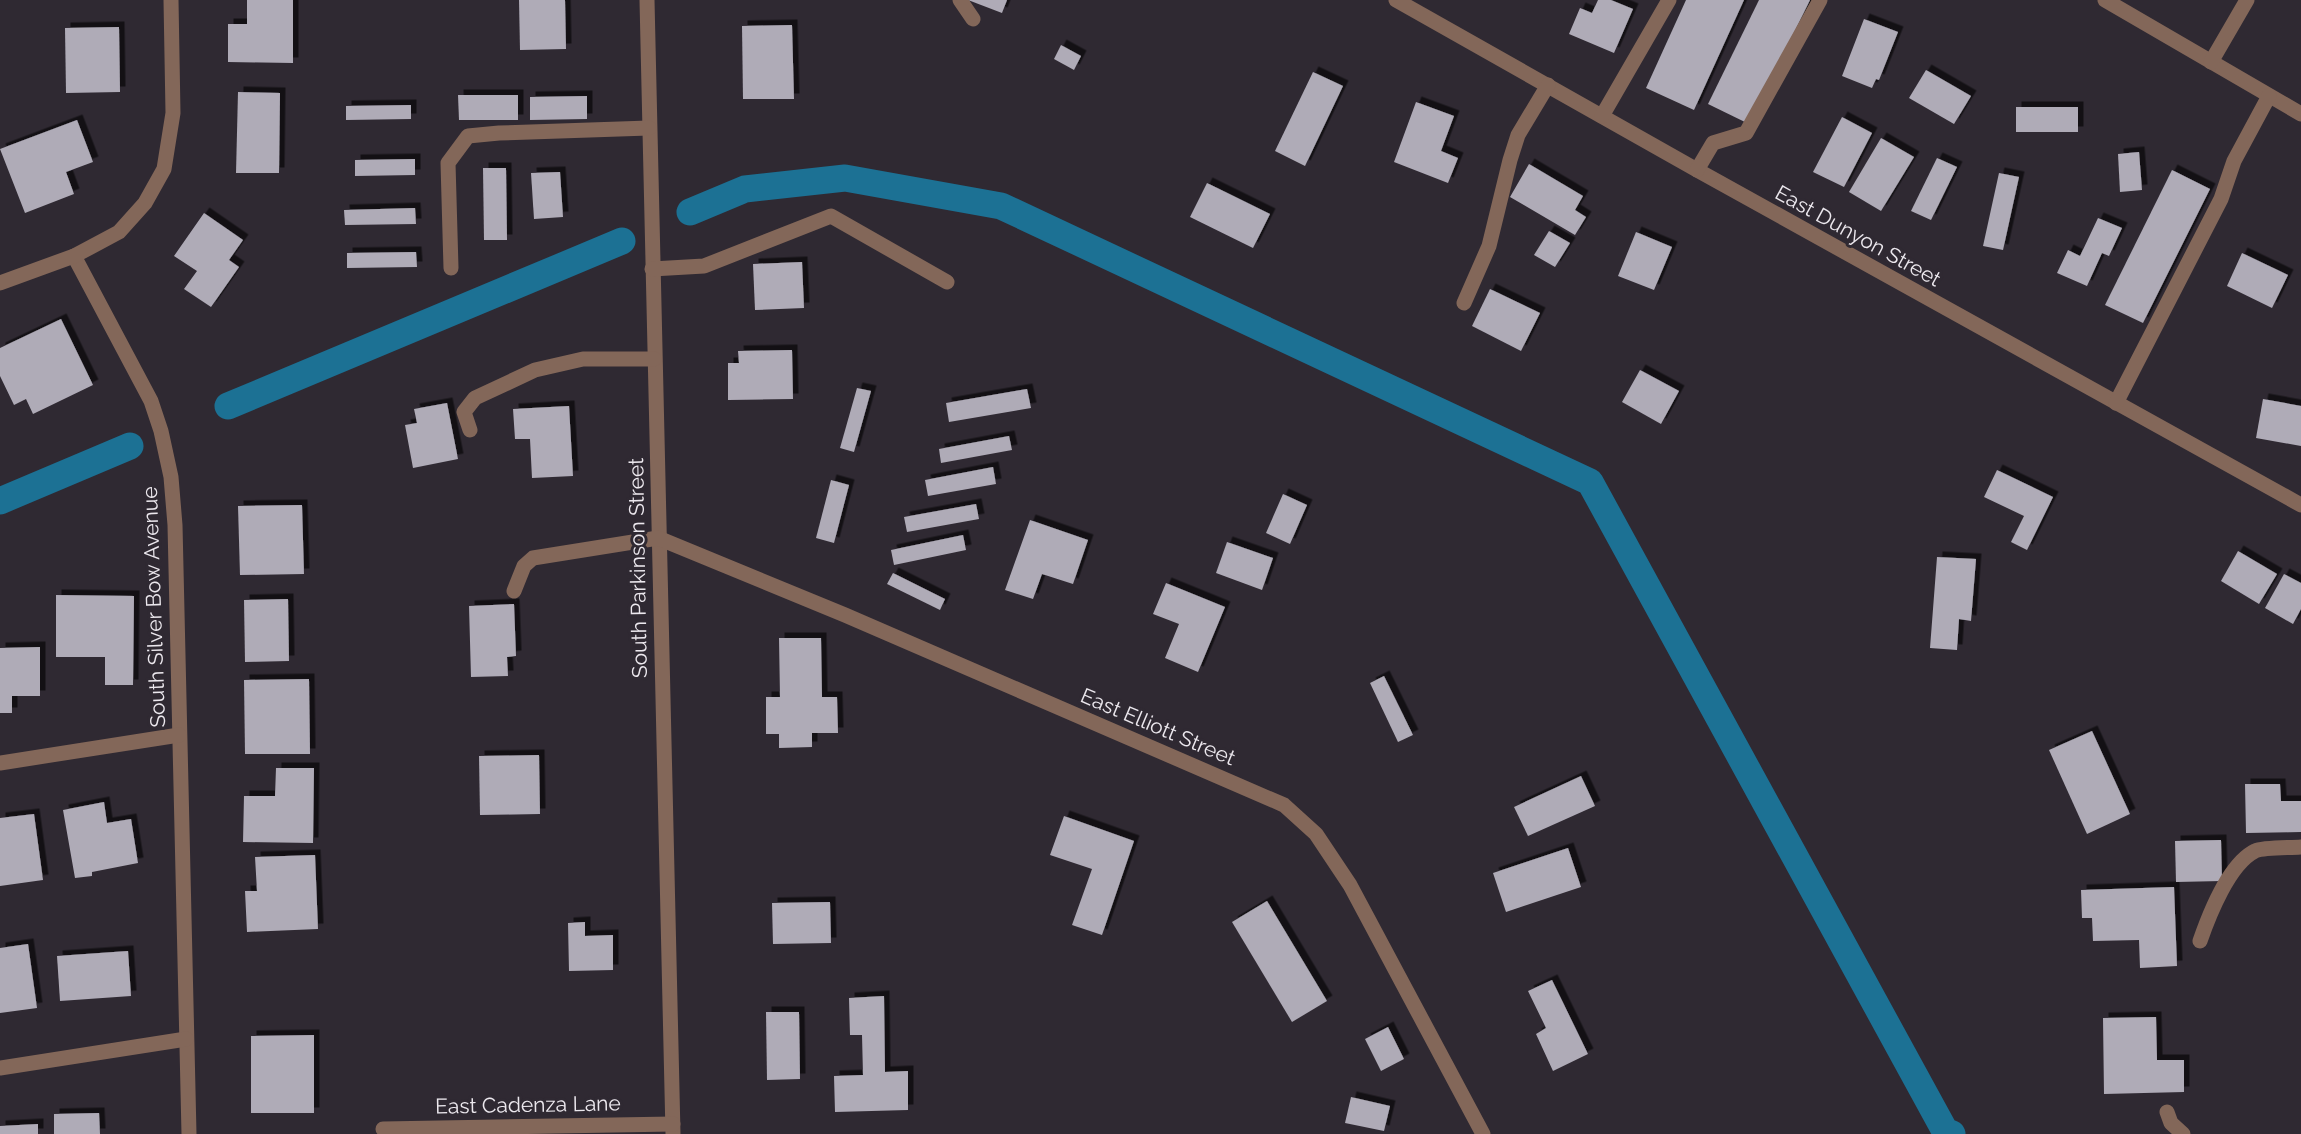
<svg xmlns="http://www.w3.org/2000/svg" width="2301" height="1134" font-family="Raleway,sans-serif">
  <style>
    .lines { fill: none; stroke-linecap: round; stroke-linejoin: round }
    .canal { stroke: #1c7194; stroke-width: 27 }
    .building { fill: #afabb7; filter: url(#shadow) }
    .minor { stroke: #836759; stroke-width: 15 }
    .labels { text-anchor: middle; stroke-width: 6; stroke-linejoin: round; paint-order: stroke }
    .street-label { font-size: 21px; fill: #ece8ee; stroke: #2f2932 }
  </style>
  <defs>
    <filter id="shadow"><feDropShadow dx="5.5" dy="-5.5" stdDeviation="0" flood-color="#0009"/></filter>
  </defs>
  <rect width="100%" height="100%" fill="#2f2932"/>
  <g class="lines">
    <g class="canal">
      <path d="M690 212 745 189 845 178 1001 206 1590 482 1945 1131 1952 1134"/>
      <path d="M228 406 622 241"/>
      <path d="M0 501 130 446"/>
    </g>
  </g>
  <g class="building">
    <path d="M247 0H293V63L228 62V24H247Z"/>
    <path d="M519 0H565L566 49 520 50Z"/>
    <path d="M968 0H1007L1002 13Z"/>
    <path d="M1598 0H1611L1633 9 1614 53 1569 34 1580 8 1592 13Z"/>
    <path d="M1686 0H1744L1694 110 1646 88Z"/>
    <path d="M1759 0H1810L1749 124 1708 104Z"/>
    <path d="M1864 19 1898 32 1879 80 1876 79 1872 88 1842 76Z"/>
    <path d="M792 25 794 99H743L742 26Z"/>
    <path d="M119 27 120 92 66 93 65 28Z"/>
    <path d="M1061 45 1081 56 1074 70 1054 59Z"/>
    <path d="M1926 70 1971 96 1954 124 1909 98Z"/>
    <path d="M1313 72 1343 86 1305 166 1275 151Z"/>
    <path d="M238 92 280 93 279 173H236Z"/>
    <path d="M458 95H518V120H459Z"/>
    <path d="M587 96V119L530 120V97Z"/>
    <path d="M1416 102 1454 116 1441 151 1458 158 1448 183 1394 162Z"/>
    <path d="M411 105V119L346 120V106Z"/>
    <rect x="2016" y="107" width="62" height="25"/>
    <path d="M1842 117 1872 133 1844 187 1813 172Z"/>
    <path d="M77 120 93 162 66 172 74 194 25 213 0 149Z"/>
    <path d="M1881 138 1914 157 1881 211 1849 192Z"/>
    <path d="M2139 152 2142 190 2120 192 2118 154Z"/>
    <path d="M1937 158 1957 167 1931 220 1911 211Z"/>
    <path d="M415 159V175L355 176V160Z"/>
    <path d="M1529 164 1583 196 1575 210 1586 217 1575 235 1510 197Z"/>
    <path d="M483 168H506L507 240H484Z"/>
    <path d="M2172 170 2210 189 2143 323 2105 305Z"/>
    <path d="M560 172 563 217 534 219 531 173Z"/>
    <path d="M1999 173 2019 177 2003 250 1983 246Z"/>
    <path d="M1207 183 1270 214 1253 248 1190 217Z"/>
    <path d="M415 208 416 224 345 225 344 210Z"/>
    <path d="M204 213 243 240 229 260 239 267 211 307 184 289 197 271 174 256Z"/>
    <path d="M2098 218 2122 228 2109 256 2102 253 2087 286 2057 273 2068 250 2080 256Z"/>
    <path d="M1549 231 1570 243 1555 267 1534 255Z"/>
    <path d="M1636 232 1672 247 1654 290 1618 276Z"/>
    <path d="M416 252 417 267 347 268V253Z"/>
    <path d="M2242 253 2288 275 2272 308 2227 286Z"/>
    <path d="M802 262 804 308 755 310 753 264Z"/>
    <path d="M1490 289 1540 313 1521 351 1472 326Z"/>
    <path d="M61 319 93 385 33 414 26 399 14 405 0 376V348Z"/>
    <path d="M792 350 793 399 728 400V363H739L738 351Z"/>
    <path d="M1640 370 1679 391 1661 424 1622 402Z"/>
    <path d="M857 388 871 391 854 452 840 448Z"/>
    <path d="M1027 389 1031 408 949 422 946 403Z"/>
    <path d="M2263 399 2301 406V446L2256 438Z"/>
    <path d="M447 403 458 459 413 468 405 425 417 423 414 409Z"/>
    <path d="M569 406 573 476 532 478 530 439H515L513 409Z"/>
    <path d="M1009 436 1012 450 941 463 939 449Z"/>
    <path d="M993 467 996 484 928 496 925 480Z"/>
    <path d="M1997 470 2053 497 2027 550 2011 542 2024 516 1984 497Z"/>
    <path d="M831 480 849 485 834 543 816 538Z"/>
    <path d="M1283 494 1307 505 1290 544 1266 533Z"/>
    <path d="M976 504 979 519 907 532 904 517Z"/>
    <path d="M302 505 304 574 240 575 238 506Z"/>
    <path d="M1030 520 1088 540 1073 584 1042 574 1033 599 1005 590Z"/>
    <path d="M963 535 966 550 894 565 891 550Z"/>
    <path d="M1227 542 1273 558 1262 590 1216 573Z"/>
    <path d="M2238 551 2277 574 2259 604 2221 581Z"/>
    <path d="M1937 557 1976 559 1971 621 1959 619 1957 650 1930 648Z"/>
    <path d="M893 573 945 599 940 610 887 584Z"/>
    <path d="M2284 574 2301 583V609L2293 624 2265 608Z"/>
    <path d="M1166 583 1225 607 1198 672 1165 658 1179 624 1153 614Z"/>
    <path d="M56 595 134 596 133 685H105V657H56Z"/>
    <path d="M288 599 289 661 245 662 244 600Z"/>
    <path d="M514 604 516 656 507 657 508 676 471 677 469 606Z"/>
    <path d="M779 638H821L822 697H837L838 733H812V747L779 748V734H766V697H780Z"/>
    <path d="M40 647V696H12V713H0V648Z"/>
    <path d="M1384 676 1413 735 1398 742 1370 683Z"/>
    <path d="M309 679 310 754H245L244 680Z"/>
    <path d="M2092 731 2130 814 2087 834 2049 750Z"/>
    <path d="M539 755 540 814 480 815 479 756Z"/>
    <path d="M276 768H314L313 843 243 842 244 796H275Z"/>
    <path d="M1581 776 1595 806 1528 836 1514 807Z"/>
    <path d="M2245 784H2280L2281 801H2301V832L2246 833Z"/>
    <path d="M104 802 107 823 131 819 138 863 92 872V876L75 878 63 810Z"/>
    <path d="M34 814 43 880 0 886V818Z"/>
    <path d="M1064 816 1134 841 1102 935 1072 925 1092 869 1050 855Z"/>
    <path d="M2221 840 2222 881 2176 882 2175 841Z"/>
    <path d="M1568 848 1581 887 1506 912 1493 873Z"/>
    <path d="M315 855 318 929 247 932 245 891H257L255 857Z"/>
    <path d="M2174 887 2177 966 2140 968 2139 940 2093 941 2092 918H2082L2081 890Z"/>
    <path d="M1267 901 1327 1001 1292 1022 1232 922Z"/>
    <path d="M830 902 831 943 773 944 772 903Z"/>
    <path d="M585 922V936L613 935V970L569 971 568 923Z"/>
    <path d="M28 944 37 1008 0 1013V948Z"/>
    <path d="M128 951 131 996 60 1001 57 956Z"/>
    <path d="M1552 980 1588 1054 1553 1071 1536 1034 1546 1028 1528 991Z"/>
    <path d="M884 996 885 1072 908 1071V1110L835 1112 834 1076 863 1075 862 1035H850L849 998Z"/>
    <path d="M766 1012H799L800 1079 767 1080Z"/>
    <path d="M2156 1017 2157 1060H2184V1092L2104 1094 2103 1018Z"/>
    <path d="M1388 1027 1404 1059 1381 1071 1365 1039Z"/>
    <path d="M314 1035V1113H251V1036Z"/>
    <path d="M1351 1097 1390 1106 1384 1131 1345 1123Z"/>
    <path d="M99 1113 100 1134H54V1114Z"/>
    <path d="M38 1124V1134H0V1126Z"/>
  </g>
  <g class="lines">
    <g class="minor">
      <path d="M647 0 673 1134"/>
      <path d="M960 0 973 19"/>
      <path d="M1396 0 1697 170 2301 505"/>
      <path d="M2105 0 2301 114"/>
      <path d="M2211 62 2247 0"/>
      <path d="M1602 116 1669 0"/>
      <path d="M1697 170 1713 143 1746 133 1820 0"/>
      <path d="M74 256 151 401 161 431 171 477 175 525 189 1134"/>
      <path d="M451 268 448 163 468 136 499 133 649 128"/>
      <path d="M652 269 704 266 831 216 947 282"/>
      <path d="M0 283 74 256 119 232 145 203 164 169 173 113 171 0"/>
      <path d="M1464 303 1489 246 1510 160 1518 135 1548 85"/>
      <path d="M2116 403 2221 199 2234 161 2269 96"/>
      <path d="M470 430 464 412 475 398 535 370 583 359H654"/>
      <path d="M514 591 524 566 533 558 658 538 845 615 1284 805 1316 834 1350 885 1483 1134"/>
      <path d="M0 763 179 735"/>
      <path d="M2200 941C2209 915 2229 864 2255 851 2264 847 2289 848 2301 847"/>
      <path d="M0 1068 186 1039"/>
      <path d="M2167 1112 2171 1123 2183 1134"/>
      <path d="M383 1129 673 1124"/>
    </g>
  </g>
  <g class="labels">
    <g class="street-label">
      <text transform="translate(1858 236) rotate(29)" y="7">East Dunyon Street</text>
      <text transform="translate(638 568) rotate(-91)" y="7">South Parkinson Street</text>
      <text transform="translate(154 607) rotate(-92)" y="7">South Silver Bow Avenue</text>
      <text transform="translate(1158 727) rotate(23)" y="7">East Elliott Street</text>
      <text transform="translate(528 1105) rotate(-1)" y="7">East Cadenza Lane</text>
    </g>
  </g>
</svg>
